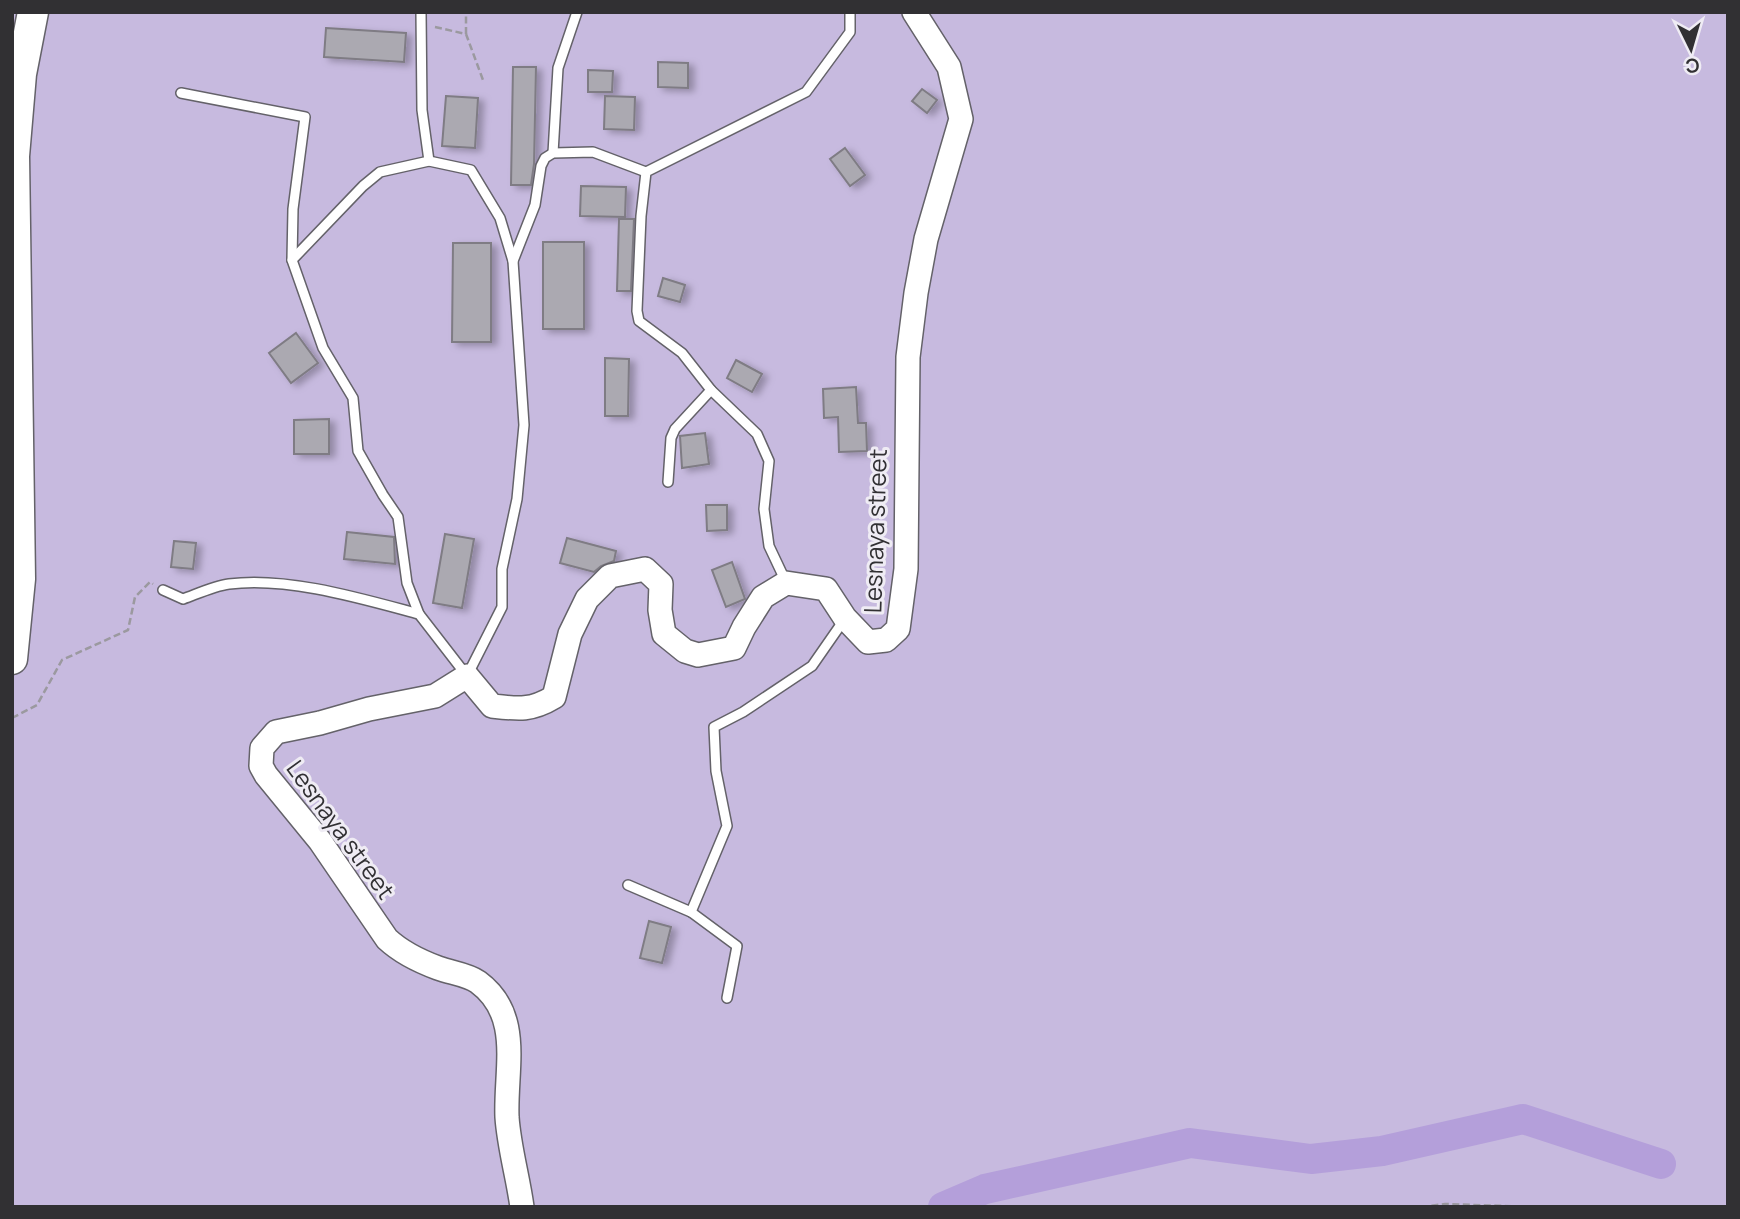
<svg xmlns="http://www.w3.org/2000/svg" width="1740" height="1219" font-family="Manrope,sans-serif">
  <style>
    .green { fill: #c7badf }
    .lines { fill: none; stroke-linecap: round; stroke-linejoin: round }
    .river { stroke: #b49fda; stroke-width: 30 }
    .building { fill: #aba9b1; stroke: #7f7c84; stroke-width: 2; filter: url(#shadow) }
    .service-casing { stroke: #646269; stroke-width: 12 }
    .tertiary-casing { stroke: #646269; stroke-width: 26 }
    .trunk-casing { stroke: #646269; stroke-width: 33 }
    .path { stroke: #9b999f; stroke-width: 2.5; stroke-dasharray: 7 3.5; stroke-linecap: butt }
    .service { stroke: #fff; stroke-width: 9 }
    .tertiary { stroke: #fff; stroke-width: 23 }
    .trunk { stroke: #fff; stroke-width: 30 }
    .labels { text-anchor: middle; stroke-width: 6; stroke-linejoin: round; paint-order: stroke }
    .street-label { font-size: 24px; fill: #313033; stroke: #efecf4 }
  </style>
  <defs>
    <filter id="shadow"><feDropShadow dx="5.5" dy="3" stdDeviation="3.5" flood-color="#0004"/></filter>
  </defs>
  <rect width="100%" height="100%" fill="#e2dfe7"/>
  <rect class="green" x="12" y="12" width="1716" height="1195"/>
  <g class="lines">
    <path class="river" d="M943 1207 985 1189 1190 1143 1311 1159 1382 1151 1523 1119 1661 1164"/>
  </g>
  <g class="building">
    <path d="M326 28 406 33 404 62 324 57Z"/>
    <path d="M658 62 688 63V88L658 87Z"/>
    <path d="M513 67H536L534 164 531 185H511Z"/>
    <path d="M588 70 613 71 612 92H588Z"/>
    <path d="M922 89 937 100 927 113 912 101Z"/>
    <path d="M446 96 478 98 475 148 442 146Z"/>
    <path d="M605 96 635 97 634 130 604 129Z"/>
    <path d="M845 148 865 175 850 186 830 159Z"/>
    <path d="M581 186 626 187 625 217 580 216Z"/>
    <path d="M619 219H634L631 291H617Z"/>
    <rect x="543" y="242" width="41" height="87"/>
    <path d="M453 243H491V342H452Z"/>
    <path d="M663 278 685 285 680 302 658 296Z"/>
    <path d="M296 333 318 363 291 383 269 353Z"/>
    <path d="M605 358 629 359 628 416H605Z"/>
    <path d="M736 360 762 374 752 392 727 378Z"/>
    <path d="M856 387 858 423H866L867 451 839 452 838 417 824 418 823 389Z"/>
    <path d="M329 419V454H294V420Z"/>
    <path d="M705 433 709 464 682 468 680 436Z"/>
    <path d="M706 505H727V530L707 531Z"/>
    <path d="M347 532 394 537 395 564 344 559Z"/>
    <path d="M445 534 474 539 462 608 433 603Z"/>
    <path d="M567 538 616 551 614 561 601 566 594 572 560 563Z"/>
    <path d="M174 541 196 543 193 569 171 567Z"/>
    <path d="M732 562 745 599 726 607 712 570Z"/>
    <path d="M649 921 671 927 662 963 640 958Z"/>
  </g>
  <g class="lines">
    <defs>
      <g id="service">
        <path d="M421 12 422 110 429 161"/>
        <path d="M181 93 305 117 293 209 292 260 323 348 353 398 358 451 383 495 398 517 407 583 419 614 467 676 502 607V569L517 499 524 425 513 261 535 205 541 166 545 158 553 153 593 152 646 172"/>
        <path d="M553 153 558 68 577 12"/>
        <path d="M292 260 363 186 380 172 429 161 471 170 500 218 513 261"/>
        <path d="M711 390 757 434 769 461 764 509 769 546 786 582"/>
        <path d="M668 482 671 438 675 429 711 390 682 353 639 321 637 311 641 216 646 172 806 92 850 32V12"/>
        <path d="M163 590 183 599C197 594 214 586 229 584 286 576 363 599 419 614"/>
        <path d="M628 885 691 912 727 826 716 771 714 727 743 712 812 666 844 620"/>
        <path d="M691 912 737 946 727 998"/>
      </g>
      <path id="tertiary" d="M522 1207C518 1177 509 1147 507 1117 505 1069 523 1015 478 982 466 974 451 973 438 968 419 961 401 952 387 939L320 841 266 775 261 766 262 748 276 732 320 723 369 709 435 696 467 676 492 706C518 709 531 711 554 697L570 634 587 599 610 576 645 569 661 584 660 610 664 634 685 651 698 655 734 648 744 627 763 597 786 583 826 589 845 618 868 642 886 640 898 629 906 569 908 357 916 293 926 239 961 119 949 67 914 12"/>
      <path id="trunk" d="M12 659 20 579 14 156 21 74 33 12"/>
    </defs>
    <use href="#service" class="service-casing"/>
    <use href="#tertiary" class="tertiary-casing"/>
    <use href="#trunk" class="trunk-casing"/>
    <g class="path">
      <path d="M435 27 466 34 483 80"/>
      <path d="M466 34V12"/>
      <path d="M12 718 37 705 62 660 128 630 135 597 150 582 153 584"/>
      <path d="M1421 1207 1445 1204 1538 1207"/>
    </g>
    <use href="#service" class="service"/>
    <use href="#tertiary" class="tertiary"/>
    <use href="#trunk" class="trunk"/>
  </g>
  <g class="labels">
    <g class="street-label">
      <text transform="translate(876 531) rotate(-88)" y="8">Lesnaya street</text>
      <text transform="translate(340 830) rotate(54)" y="8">Lesnaya street</text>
    </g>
  </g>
  <rect width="1740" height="1219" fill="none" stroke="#313033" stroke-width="28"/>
  <g transform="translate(1691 49) rotate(175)" stroke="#efecf4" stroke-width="5" paint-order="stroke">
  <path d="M0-5L12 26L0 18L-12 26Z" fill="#313033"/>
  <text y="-10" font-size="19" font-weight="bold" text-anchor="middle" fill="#313033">С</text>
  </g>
</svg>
